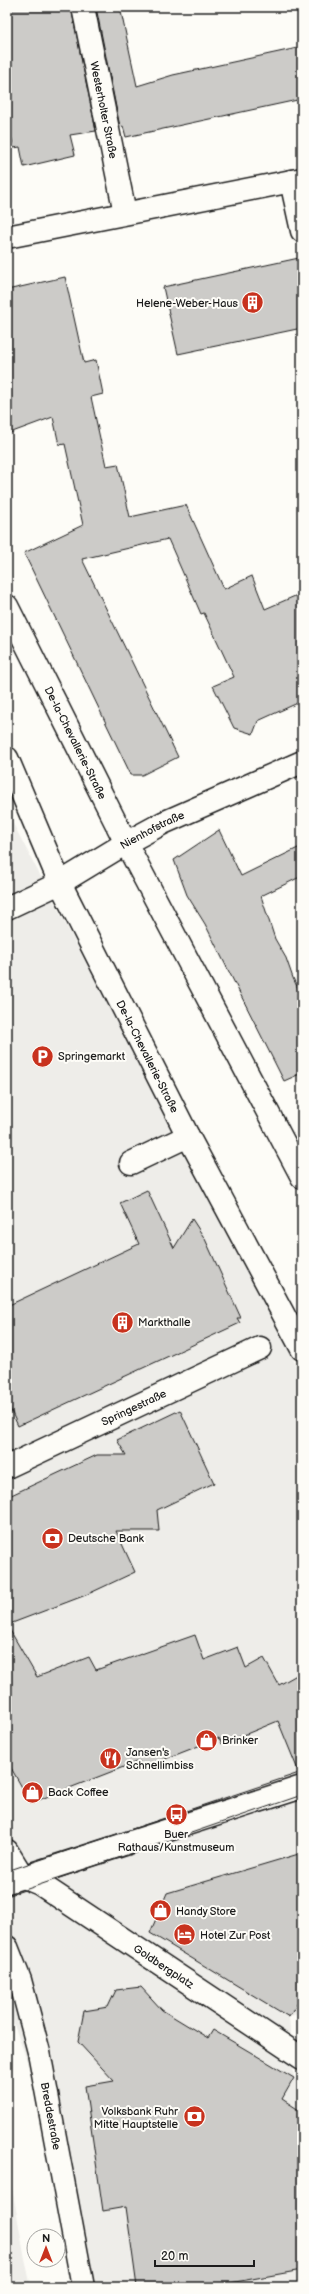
<svg xmlns="http://www.w3.org/2000/svg" width="309" height="2294" font-family="'Balsamiq Sans',sans-serif">
  <style>
    .built { fill: #eeede9 }
    .building { fill: #cccbc8; stroke: #1c1c1c }
    .lines { fill: none; stroke-linecap: round; stroke-linejoin: round }
    .minor-casing { stroke: #1c1c1c; stroke-width: 25 }
    .major-casing { stroke: #1c1c1c; stroke-width: 25 }
    .minor { stroke: #fdfcf7; stroke-width: 22 }
    .major { stroke: #fdfcf7; stroke-width: 22 }
    .tram { stroke: #1c1c1c; stroke-width: 1 }
    .labels { text-anchor: middle; stroke-width: 4; stroke-linejoin: round; paint-order: stroke }
    .street-label { font-size: 11px; fill: #1c1c1c; stroke: #fdfcf7 }
    .poi-label { font-size: 11px; fill: #1c1c1c; stroke: #fdfcf7; text-anchor: start }
  </style>
  <rect width="100%" height="100%" fill="#fdfcf7"/>
  <filter id="ink" filterUnits="userSpaceOnUse"><feTurbulence type="fractalNoise" baseFrequency=".025" numOctaves="2"/><feDisplacementMap in="SourceGraphic" scale="8" xChannelSelector="R" yChannelSelector="G"/><feConvolveMatrix kernelMatrix="1 2 1 2 8 2 1 2 1" color-interpolation-filters="sRGB"/></filter>
  <g filter="url(#ink)">
    <g class="built">
      <path d="M7 812 302 1376V2012L289 2017 294 2078 302 2083V2287H96L24 2052 10 2014 7 2010Z"/>
      <path d="M7 2160 24 2254 31 2287H7Z"/>
    </g>
    <g class="building">
      <path d="M7 7H71L96 131 70 135 75 155 24 167 20 147 14 148 7 119Z"/>
      <path d="M96 7H120L137 86 173 75 302 47V99L126 137 123 126 120 127Z"/>
      <path d="M299 258 302 271V328L178 354 163 287Z"/>
      <path d="M65 277 84 363 96 360 103 394 91 397 106 466 118 464 130 517 186 505 224 589 252 576 265 609 302 593V701L258 721 253 734 234 728 213 686 234 677 204 613 201 614 168 539 82 559 178 757 142 775H131L24 553 83 525 65 444 59 445 53 417 7 434V290Z"/>
      <path d="M219 830 241 876 302 846V876L261 896 275 939 286 958 293 978 302 997V1073L284 1081 205 924 187 895 174 860Z"/>
      <path d="M147 1190 174 1248 192 1219 205 1239 241 1318H237L240 1323 18 1426 7 1402V1306L139 1244 120 1203Z"/>
      <path d="M180 1410 214 1483 157 1510 159 1531H116L135 1572 86 1595 7 1625 37 1677 89 1657 96 1670 195 1635 204 1660 238 1647 246 1668 264 1658 279 1685 302 1672V1775H300L278 1721 222 1744 219 1738 142 1768 139 1761 31 1803 7 1761V1497L97 1455H126L117 1440Z"/>
      <path d="M302 1853V1996L289 2017 150 1933 167 1893Z"/>
      <path d="M141 1987 162 2010 208 2038 213 2030 294 2078 282 2099 302 2112V2270L224 2284V2287H137L126 2207 103 2211 85 2086 114 2081 78 2042 84 2011 108 2007 116 1990Z"/>
    </g>
    <g class="lines">
      <defs>
        <g id="minor">
          <path id="s1" d="M83 7 125 213"/>
          <path d="M291 181 302 231"/>
          <path d="M7 237 302 179"/>
          <path id="s2" d="M7 908 60 883 126 843 163 823 302 762"/>
          <path d="M131 1163 188 1136"/>
          <path id="s3" d="M7 1467 260 1348"/>
          <path d="M7 1851 23 1877"/>
          <path id="s4" d="M23 1877 40 1884 302 2058"/>
          <path d="M7 1882 302 1787"/>
          <path id="s5" d="M7 1947 20 1980 39 2052 83 2287"/>
        </g>
        <g id="major">
          <path id="s6" d="M7 606 126 843 302 1177"/>
          <path id="s7" d="M7 758 60 883 188 1136 302 1349"/>
        </g>
      </defs>
      <use href="#minor" class="minor-casing"/>
      <use href="#major" class="major-casing"/>
      <use href="#minor" class="minor"/>
      <use href="#major" class="major"/>
      <g class="tram">
        <path d="M7 1871 302 1772"/>
        <path d="M7 1896 302 1795"/>
      </g>
    </g>
  </g>
  <defs>
    <symbol id="building-disc" viewBox="-11 -11 22 22"><circle r="9.5" fill="#c8321e" stroke="#fdfcf7"/><path d="M-4-6H4V6H1V3H-1V6H-4ZM-2.5-4.3h1.7v1.8h-1.7ZM.8-4.3h1.7v1.8H.8ZM-2.5-1h1.7V.8h-1.7ZM.8-1h1.7V.8H.8Z" fill="#fff"/></symbol>
    <symbol id="parking-disc" viewBox="-11 -11 22 22"><circle r="9.5" fill="#c8321e" stroke="#fdfcf7"/><path d="M-3.5-5.5H1a3.5 3.5 0 0 1 0 7H-1V5.5H-3.5ZM-1-3.4V-.6H.8a1.4 1.4 0 0 0 0-2.8Z" fill="#fff"/></symbol>
    <symbol id="bank-disc" viewBox="-11 -11 22 22"><circle r="9.5" fill="#c8321e" stroke="#fdfcf7"/><path d="M-6-4H6V4H-6ZM0-2.3a2.3 2.3 0 1 0 0 4.6a2.3 2.3 0 1 0 0-4.6Z" fill="#fff"/></symbol>
    <symbol id="shop-disc" viewBox="-11 -11 22 22"><circle r="9.5" fill="#c8321e" stroke="#fdfcf7"/><path d="M-5-2.5h2.3a2.7 3.5 0 0 1 5.4 0H5L5.5 6h-11ZM-1.5-2.5h3a1.5 2.3 0 0 0-3 0Z" fill="#fff"/></symbol>
    <symbol id="restaurant-disc" viewBox="-11 -11 22 22"><circle r="9.5" fill="#c8321e" stroke="#fdfcf7"/><path d="M-5-6h1v4h1v-4h1v4h1v-4h1v5L-1.5 .5V6h-2V.5L-5-1ZM5-6V6H3V1.5H1.5Q1.5-4 5-6Z" fill="#fff"/></symbol>
    <symbol id="bus-disc" viewBox="-11 -11 22 22"><circle r="9.5" fill="#c8321e" stroke="#fdfcf7"/><path d="M-5-6H5V4H4V6H2V4H-2V6H-4V4H-5ZM-3.5-4V0h7V-4ZM-3.5 1.2v1.5H-2V1.2ZM2 1.2v1.5H3.5V1.2Z" fill="#fff"/></symbol>
    <symbol id="hotel-disc" viewBox="-11 -11 22 22"><circle r="9.5" fill="#c8321e" stroke="#fdfcf7"/><path d="M-6-4.5h1.5V1H6V5H4.5V3h-9V5H-6ZM-4 0a1.8 1.8 0 1 1 3.6 0ZM.5 0V-2.5h3Q6-2.5 6 0Z" fill="#fff"/></symbol>
  </defs>
  <g fill-rule="evenodd">
    <use href="#building-disc" x="240" y="290" width="25" height="25"/>
    <use href="#parking-disc" x="30" y="1044" width="25" height="25"/>
    <use href="#building-disc" x="110" y="1310" width="25" height="25"/>
    <use href="#bank-disc" x="40" y="1526" width="25" height="25"/>
    <use href="#shop-disc" x="194" y="1728" width="25" height="25"/>
    <use href="#restaurant-disc" x="98" y="1746" width="25" height="25"/>
    <use href="#shop-disc" x="20" y="1780" width="25" height="25"/>
    <use href="#bus-disc" x="164" y="1802" width="25" height="25"/>
    <use href="#shop-disc" x="148" y="1898" width="25" height="25"/>
    <use href="#hotel-disc" x="172" y="1922" width="25" height="25"/>
    <use href="#bank-disc" x="182" y="2104" width="25" height="25"/>
  </g>
  <g class="labels">
    <g class="street-label">
      <text dy="4" stroke="none"><textPath href="#s1" startOffset="105">Westerholter Straße</textPath></text>
      <text dy="4" stroke="none"><textPath href="#s6" startOffset="153">De-la-Chevallerie-Straße</textPath></text>
      <text dy="4" stroke="none"><textPath href="#s2" startOffset="165">Nienhofstraße</textPath></text>
      <text dy="4" stroke="none"><textPath href="#s7" startOffset="330">De-la-Chevallerie-Straße</textPath></text>
      <text dy="4" stroke="none"><textPath href="#s3" startOffset="140">Springestraße</textPath></text>
      <text dy="4" stroke="none"><textPath href="#s4" startOffset="167">Goldbergplatz</textPath></text>
      <text dy="4" stroke="none"><textPath href="#s5" startOffset="175">Breddestraße</textPath></text>
    </g>
    <g class="poi-label">
      <text x="238" y="307" text-anchor="end">Helene-Weber-Haus</text>
      <text x="58" y="1060">Springemarkt</text>
      <text x="138" y="1326">Markthalle</text>
      <text x="68" y="1542">Deutsche Bank</text>
      <text x="222" y="1744">Brinker</text>
      <text x="126" y="1756">Jansen's<tspan x="126" dy="13">Schnellimbiss</tspan></text>
      <text x="48" y="1796">Back Coffee</text>
      <text x="176" y="1838" text-anchor="middle">Buer<tspan x="176" dy="13">Rathaus/Kunstmuseum</tspan></text>
      <text x="176" y="1915">Handy Store</text>
      <text x="200" y="1939">Hotel Zur Post</text>
      <text x="178" y="2115" text-anchor="end">Volksbank Ruhr<tspan x="178" dy="13">Mitte Hauptstelle</tspan></text>
    </g>
  </g>
  <rect width="309" height="2294" fill="none" stroke="#fdfcf7" stroke-width="24"/>
  <rect x="12" y="12" width="285" height="2270" fill="none" stroke="#1c1c1c" stroke-width="1.5" filter="url(#ink)"/>
  <g transform="translate(46 2248)"><circle r="19" fill="#fdfcf7" stroke="#a3a29f"/>
  <path d="M0-3L7 15L0 10L-7 15Z" fill="#c8321e"/>
  <text y="-6" font-size="11" font-weight="bold" text-anchor="middle" fill="#1c1c1c">N</text>
  </g>
  <path d="M155 2260v6h99v-6" fill="none" stroke="#1c1c1c" stroke-width="2"/>
  <text x="161" y="2260" font-size="12" fill="#1c1c1c" stroke="#fdfcf7" stroke-width="3" paint-order="stroke">20 m</text>
</svg>
